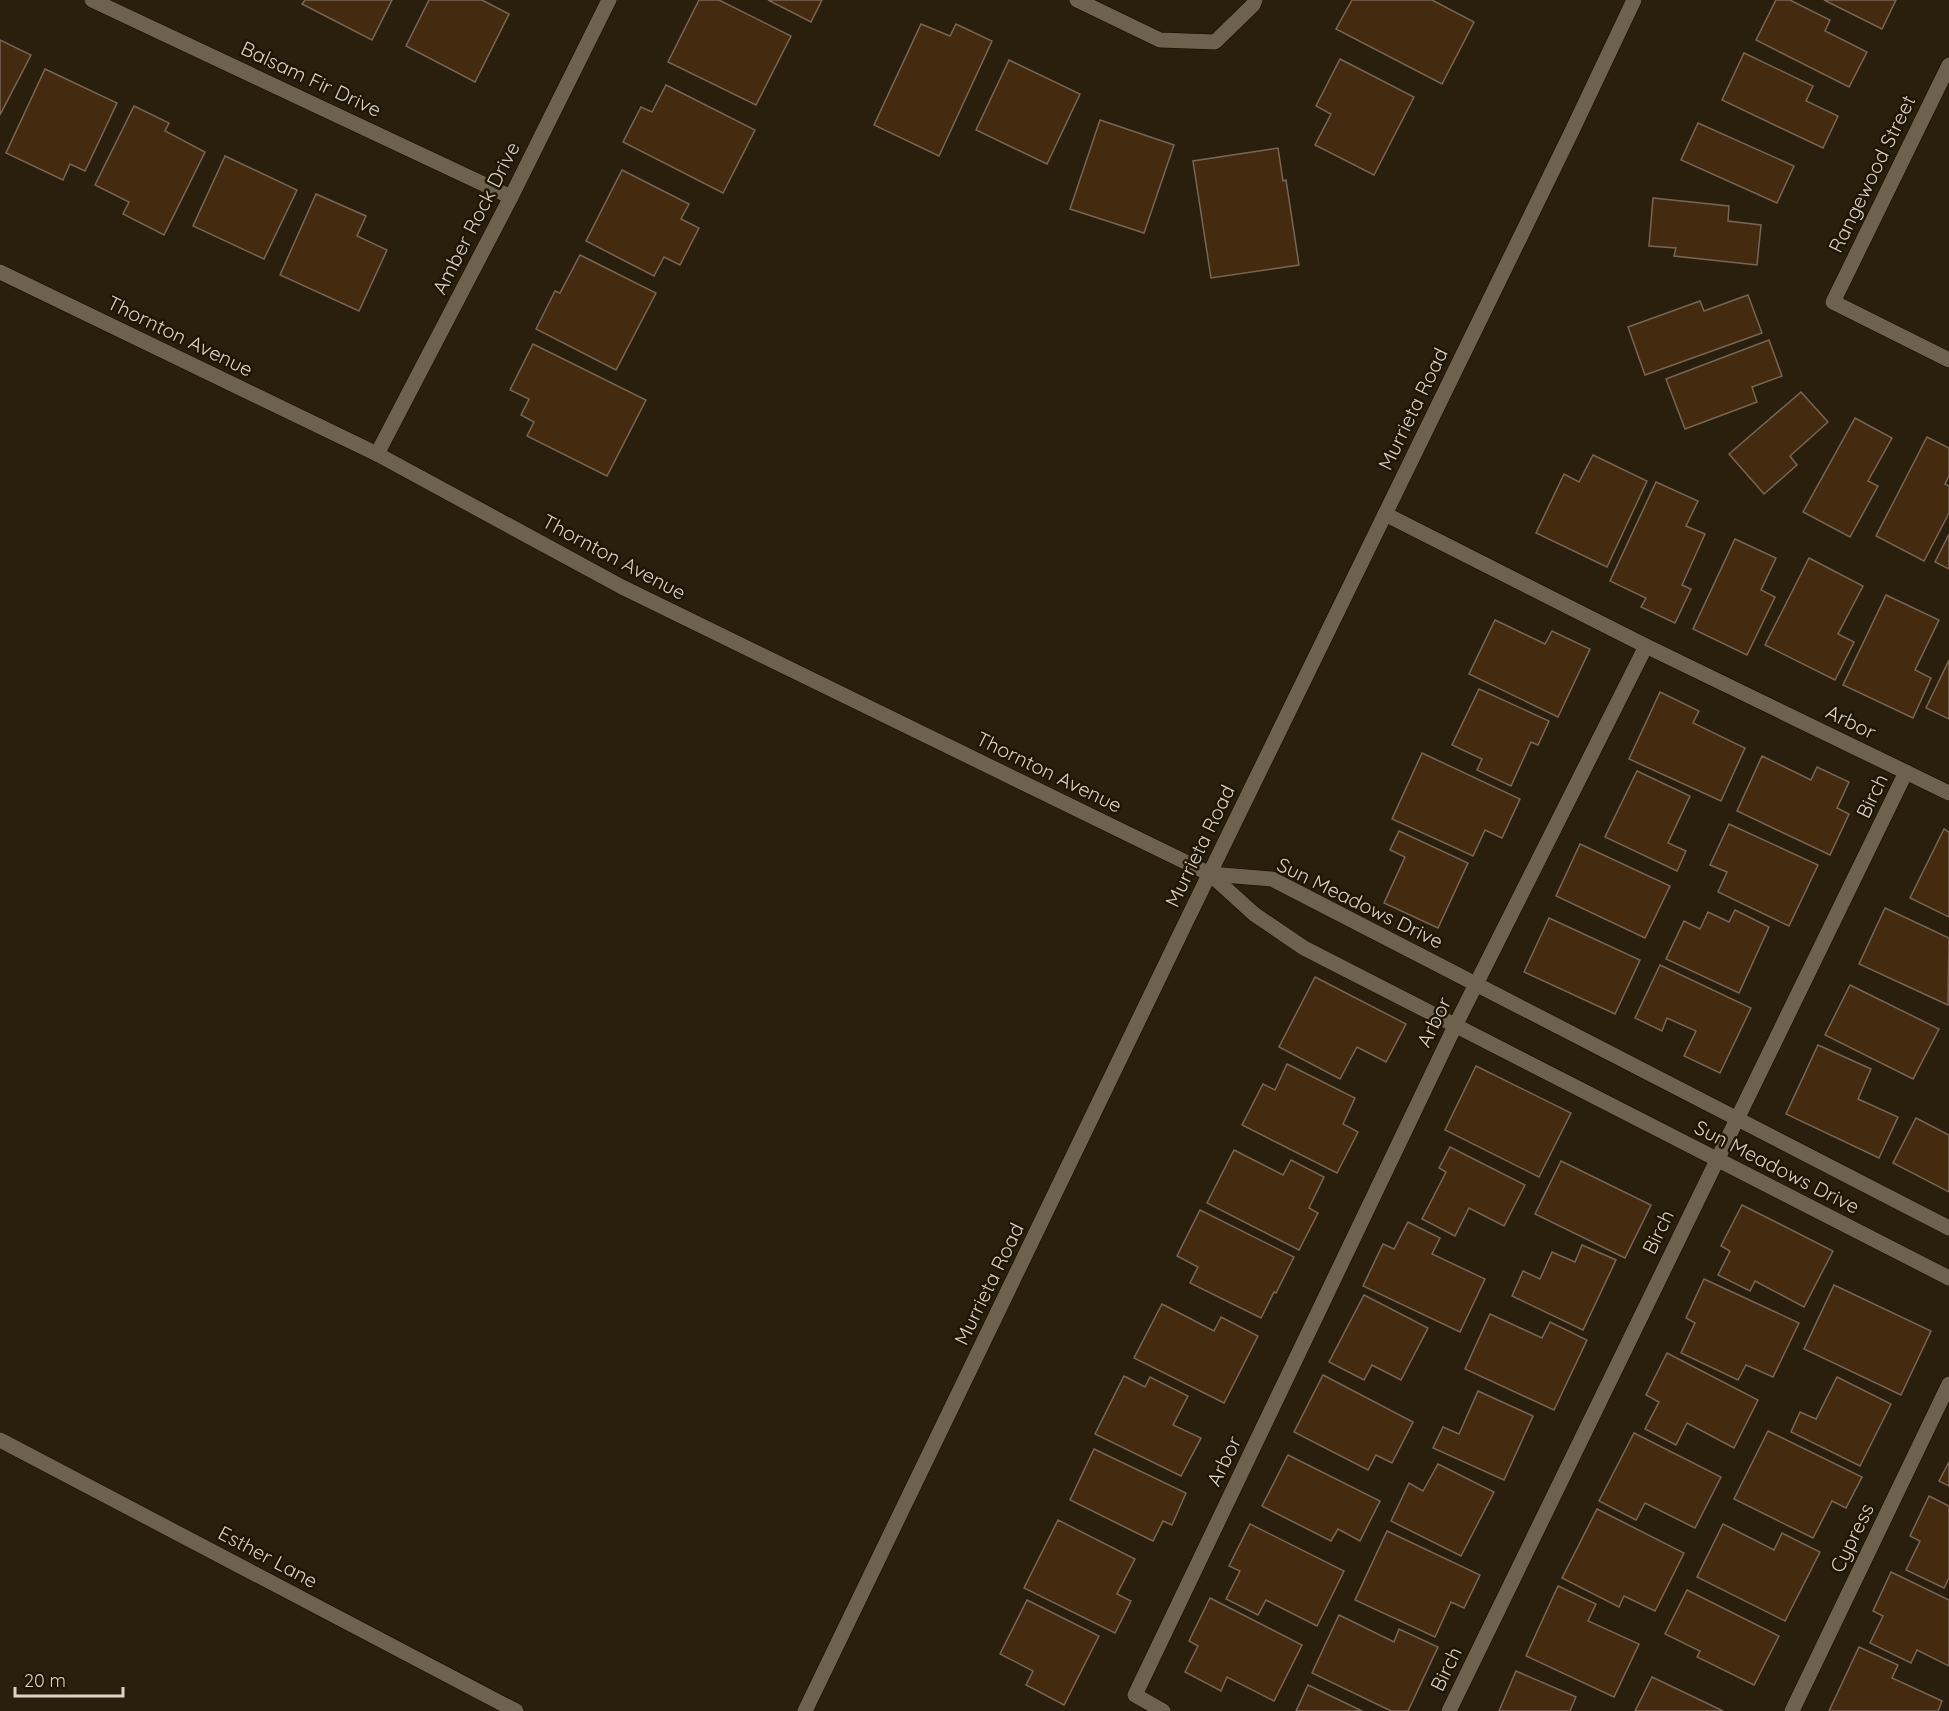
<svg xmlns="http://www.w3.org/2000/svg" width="1949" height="1711" font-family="Quicksand,sans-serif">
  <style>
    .building { fill: #442a0e; stroke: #786655; stroke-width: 1.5 }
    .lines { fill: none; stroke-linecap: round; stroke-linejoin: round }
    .lane-casing { stroke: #120900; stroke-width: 16 }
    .street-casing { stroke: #120900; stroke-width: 16 }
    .secondary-casing { stroke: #120900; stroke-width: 16 }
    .lane { stroke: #6e614d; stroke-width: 15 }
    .street { stroke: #6e614d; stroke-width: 15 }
    .secondary { stroke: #6e614d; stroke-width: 15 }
    .labels { text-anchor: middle; stroke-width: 5; stroke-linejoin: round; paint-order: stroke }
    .street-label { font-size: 20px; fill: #dad3c8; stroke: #201605 }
  </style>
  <rect width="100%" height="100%" fill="#2a1f0d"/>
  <g class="building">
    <path d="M305 0H392L372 40 302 4Z"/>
    <path d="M429 0H482L509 14 475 82 406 46Z"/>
    <path d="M699 0H719L791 36 756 105 668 62Z"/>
    <path d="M768 0H822L811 22Z"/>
    <path d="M1352 0H1432L1474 22 1442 84 1336 29Z"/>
    <path d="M1776 0H1790L1830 20 1825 31 1867 52 1849 87 1756 40Z"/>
    <path d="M1824 0H1896L1882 29Z"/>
    <path d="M921 24 950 36 956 24 992 41 939 156 874 125Z"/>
    <path d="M0 40 31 55 0 115Z"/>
    <path d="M1744 53 1813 86 1806 101 1838 116 1823 148 1722 100Z"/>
    <path d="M1340 59 1414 97 1374 175 1315 145 1331 114 1316 106Z"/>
    <path d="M1009 60 1080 94 1047 164 976 130Z"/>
    <path d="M45 69 117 103 85 171 70 164 63 180 6 153Z"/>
    <path d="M666 85 755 130 723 193 623 142 641 107 652 112Z"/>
    <path d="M134 106 169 123 165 131 205 152 164 235 123 214 129 202 95 185Z"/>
    <path d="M1100 120 1174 145 1144 233 1070 209Z"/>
    <path d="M1698 123 1794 166 1777 203 1681 160Z"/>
    <path d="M1278 148 1283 181 1286 180 1299 265 1211 278 1193 161Z"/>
    <path d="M225 156 297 190 264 259 193 226Z"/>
    <path d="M622 170 689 204 681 219 699 228 680 265 664 257 654 276 586 241Z"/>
    <path d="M316 194 366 216 357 236 387 250 359 311 280 275Z"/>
    <path d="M1653 198 1729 206 1728 221 1761 225 1757 265 1674 256 1676 248 1649 246Z"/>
    <path d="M580 255 656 293 616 370 536 329 555 291 560 293Z"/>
    <path d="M1748 295 1762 333 1645 375 1628 327 1700 301 1704 311Z"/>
    <path d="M1769 340 1782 376 1752 387 1757 402 1685 429 1666 379Z"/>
    <path d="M533 344 646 400 607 476 527 436 534 422 521 415 529 399 510 390Z"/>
    <path d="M1801 392 1828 422 1790 456 1797 465 1764 494 1729 454Z"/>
    <path d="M1855 418 1892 438 1868 481 1878 486 1850 537 1803 512Z"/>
    <path d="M1927 437 1949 448V476L1945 484 1949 486V513L1924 561 1876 536Z"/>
    <path d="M1593 455 1647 481 1607 567 1536 533 1564 474 1579 482Z"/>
    <path d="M1656 482 1698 501 1686 526 1705 534 1682 585 1691 589 1675 623 1641 607 1646 598 1610 581Z"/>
    <path d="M1949 534V569L1935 562Z"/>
    <path d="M1735 539 1776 558 1761 590 1775 597 1747 655 1693 629Z"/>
    <path d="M1809 558 1863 586 1838 634 1854 642 1835 680 1765 645Z"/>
    <path d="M1886 595 1939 620 1915 670 1931 678 1913 718 1843 685Z"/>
    <path d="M1495 620 1545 644 1552 631 1590 649 1558 717 1469 674Z"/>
    <path d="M1949 660V719L1926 708Z"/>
    <path d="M1479 689 1549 721 1538 745 1531 742 1511 786 1477 770 1482 759 1452 745Z"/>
    <path d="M1660 692 1699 711 1693 723 1745 748 1721 801 1629 759Z"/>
    <path d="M1422 753 1520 799 1502 838 1485 830 1473 856 1392 819Z"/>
    <path d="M1762 756 1811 780 1817 767 1849 782 1837 808 1849 814 1830 855 1737 811Z"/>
    <path d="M1637 771 1690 796 1668 843 1686 851 1677 871 1605 837Z"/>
    <path d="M1729 824 1818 865 1789 926 1718 892 1727 872 1710 865Z"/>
    <path d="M1944 829 1949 832V917L1910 898Z"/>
    <path d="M1399 831 1468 863 1438 928 1384 903 1405 857 1390 850Z"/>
    <path d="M1580 844 1670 886 1645 938 1556 896Z"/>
    <path d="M1885 908 1949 938 1948 1005 1859 964Z"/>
    <path d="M1735 910 1769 927 1739 993 1666 959 1684 921 1700 929 1708 912 1729 922Z"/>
    <path d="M1549 918 1640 960 1615 1014 1524 972Z"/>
    <path d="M1660 965 1751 1008 1720 1073 1684 1056 1696 1031 1667 1018 1662 1031 1635 1018Z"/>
    <path d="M1315 977 1406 1024 1386 1062 1357 1047 1340 1079 1279 1047Z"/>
    <path d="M1850 985 1939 1029 1913 1079 1825 1035Z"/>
    <path d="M1818 1045 1871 1069 1858 1099 1898 1117 1879 1158 1786 1114Z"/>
    <path d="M1287 1064 1355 1098 1343 1124 1358 1132 1337 1173 1242 1125 1263 1084 1275 1090Z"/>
    <path d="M1476 1066 1571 1113 1539 1177 1445 1130Z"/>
    <path d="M1916 1118 1949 1135V1192L1893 1163Z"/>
    <path d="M1450 1147 1525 1185 1504 1226 1469 1208 1455 1236 1422 1219 1446 1172 1439 1168Z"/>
    <path d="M1234 1150 1283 1175 1291 1160 1324 1177 1309 1208 1318 1213 1299 1250 1207 1203Z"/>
    <path d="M1561 1161 1651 1205 1625 1258 1535 1214Z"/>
    <path d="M1742 1205 1833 1251 1804 1307 1755 1281 1750 1291 1718 1275 1730 1251 1721 1246Z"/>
    <path d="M1200 1210 1294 1257 1276 1293 1274 1292 1261 1318 1190 1283 1198 1267 1177 1256Z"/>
    <path d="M1408 1222 1440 1238 1432 1254 1485 1279 1460 1332 1363 1286 1383 1244 1394 1249Z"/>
    <path d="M1582 1245 1616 1260 1583 1330 1512 1296 1523 1271 1540 1279 1552 1252 1575 1262Z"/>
    <path d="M1704 1279 1799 1323 1773 1377 1746 1365 1738 1380 1681 1353 1695 1323 1686 1318Z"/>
    <path d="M1834 1285 1931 1331 1901 1395 1804 1349Z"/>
    <path d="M1364 1295 1428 1328 1401 1380 1372 1365 1364 1380 1329 1362Z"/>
    <path d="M1162 1304 1214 1331 1221 1317 1258 1336 1224 1403 1134 1358Z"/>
    <path d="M1490 1314 1542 1338 1550 1322 1587 1340 1554 1410 1465 1369Z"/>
    <path d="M1667 1353 1758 1400 1734 1448 1687 1423 1676 1445 1645 1429 1659 1402 1646 1395Z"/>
    <path d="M1323 1375 1413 1422 1392 1463 1376 1455 1368 1470 1294 1432Z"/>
    <path d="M1124 1376 1145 1387 1150 1377 1188 1396 1173 1425 1201 1438 1181 1476 1095 1434Z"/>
    <path d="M1837 1377 1891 1404 1860 1466 1791 1432 1800 1412 1816 1419Z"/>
    <path d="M1478 1391 1533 1416 1504 1480 1433 1448 1443 1427 1459 1434Z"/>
    <path d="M1768 1431 1862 1477 1846 1508 1832 1501 1813 1538 1734 1499Z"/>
    <path d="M1634 1433 1721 1477 1695 1528 1645 1503 1636 1520 1599 1501Z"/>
    <path d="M1094 1449 1186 1493 1172 1525 1163 1521 1153 1541 1070 1500Z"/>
    <path d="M1288 1455 1380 1501 1360 1541 1338 1529 1331 1541 1262 1506Z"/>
    <path d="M1949 1462V1486L1939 1481Z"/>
    <path d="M1438 1464 1494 1492 1461 1556 1391 1521 1409 1483 1423 1491Z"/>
    <path d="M1929 1496 1949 1506V1578L1944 1588 1906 1570 1920 1541 1910 1536Z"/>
    <path d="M1597 1509 1684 1553 1655 1611 1624 1596 1619 1607 1562 1578Z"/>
    <path d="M1058 1520 1135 1559 1117 1594 1131 1601 1115 1633 1024 1588Z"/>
    <path d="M1250 1524 1344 1571 1317 1626 1266 1600 1258 1615 1226 1599 1240 1571 1229 1566Z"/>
    <path d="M1723 1524 1774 1550 1782 1533 1820 1552 1785 1621 1697 1577Z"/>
    <path d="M1387 1531 1480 1575 1464 1608 1451 1602 1435 1637 1355 1600Z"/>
    <path d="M1891 1572 1949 1600V1666L1917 1650 1911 1663 1870 1643 1883 1616 1873 1611Z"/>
    <path d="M1558 1586 1596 1604 1588 1621 1639 1644 1614 1697 1526 1656Z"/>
    <path d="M1687 1590 1779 1636 1754 1685 1697 1657 1700 1651 1665 1634Z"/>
    <path d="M1210 1598 1302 1645 1274 1701 1227 1677 1221 1691 1185 1672 1198 1646 1189 1641Z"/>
    <path d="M1027 1600 1099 1636 1064 1705 1026 1685 1033 1671 1000 1654Z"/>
    <path d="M1339 1615 1394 1642 1399 1629 1438 1647 1408 1711H1391L1312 1673Z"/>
    <path d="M1859 1647 1898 1665 1892 1678 1942 1701 1938 1711H1829Z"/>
    <path d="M1516 1671 1576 1697 1570 1711H1499Z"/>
    <path d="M1652 1677 1723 1711H1635Z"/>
    <path d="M1308 1685 1362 1711H1296Z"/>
  </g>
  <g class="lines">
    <defs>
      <path id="lane" d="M0 1440 516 1711"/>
      <g id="street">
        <path d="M92 0 511 197"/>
        <path d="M1077 0 1160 40 1215 42 1253 5 1255 0"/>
        <path d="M1949 65 1833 302 1949 360"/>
        <path d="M377 454 511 197 609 0"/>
        <path d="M1385 514 1646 646 1949 793"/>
        <path d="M1210 874 1254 914 1304 948 1949 1278"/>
        <path d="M1210 874 1272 879 1949 1228"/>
        <path d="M1163 1711 1135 1695 1455 1026 1646 646"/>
        <path d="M1449 1711 1906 772"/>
        <path d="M1792 1711 1949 1384"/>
      </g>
      <g id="secondary">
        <path d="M0 272 377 454 622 587 1210 874"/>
        <path d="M805 1711 1186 922 1572 131 1634 0"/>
      </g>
    </defs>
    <use href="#lane" class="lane-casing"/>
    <use href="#street" class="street-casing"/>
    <use href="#secondary" class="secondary-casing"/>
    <use href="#lane" class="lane"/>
    <use href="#street" class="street"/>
    <use href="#secondary" class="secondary"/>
  </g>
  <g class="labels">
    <g class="street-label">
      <text transform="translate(311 79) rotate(25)" y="7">Balsam Fir Drive</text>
      <text transform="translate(1872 174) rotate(-64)" y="7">Rangewood Street</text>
      <text transform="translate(476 218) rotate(-63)" y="7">Amber Rock Drive</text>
      <text transform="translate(180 336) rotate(26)" y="7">Thornton Avenue</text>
      <text transform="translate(1413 409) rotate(-64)" y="7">Murrieta Road</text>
      <text transform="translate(614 557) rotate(28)" y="7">Thornton Avenue</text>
      <text transform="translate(1851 722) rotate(26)" y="7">Arbor</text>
      <text transform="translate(1049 772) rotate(26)" y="7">Thornton Avenue</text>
      <text transform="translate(1872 796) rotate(-64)" y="7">Birch</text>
      <text transform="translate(1200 846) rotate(-64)" y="7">Murrieta Road</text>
      <text transform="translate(1360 903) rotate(26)" y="7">Sun Meadows Drive</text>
      <text transform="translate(1434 1022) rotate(-64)" y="7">Arbor</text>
      <text transform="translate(1777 1167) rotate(27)" y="7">Sun Meadows Drive</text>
      <text transform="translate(1658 1232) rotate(-64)" y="7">Birch</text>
      <text transform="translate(989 1284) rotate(-64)" y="7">Murrieta Road</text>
      <text transform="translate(1224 1461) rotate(-64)" y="7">Arbor</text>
      <text transform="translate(1852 1538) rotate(-64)" y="7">Cypress</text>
      <text transform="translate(268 1557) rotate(28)" y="7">Esther Lane</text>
      <text transform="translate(1446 1669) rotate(-64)" y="7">Birch</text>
    </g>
  </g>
  <path d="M15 1687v9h108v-9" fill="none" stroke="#dad3c8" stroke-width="3"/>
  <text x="24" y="1687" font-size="18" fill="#dad3c8" stroke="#201605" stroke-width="4.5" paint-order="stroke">20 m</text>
</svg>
